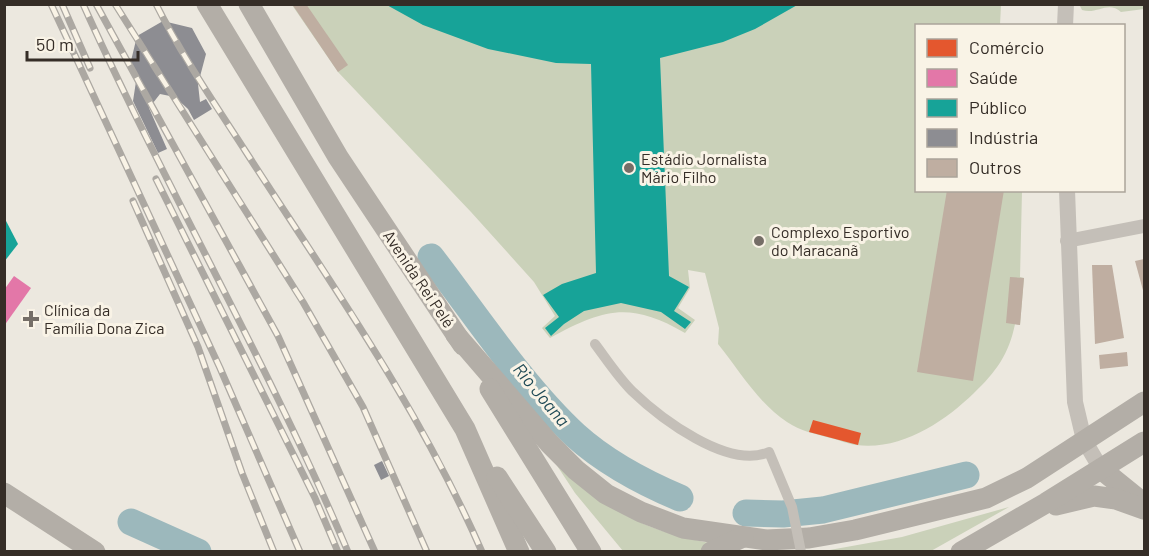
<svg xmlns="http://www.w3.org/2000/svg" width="1149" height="556" font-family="Barlow,sans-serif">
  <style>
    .green { fill: #cad1b9 }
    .shops { fill: #e4572e }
    .health { fill: #e377a8 }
    .public { fill: #17a398 }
    .industry { fill: #8d8d92 }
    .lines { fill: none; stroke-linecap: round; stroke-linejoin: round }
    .river { stroke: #9cb8bc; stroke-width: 27 }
    .building { fill: #bfaea1 }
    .minor { stroke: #c4bfb8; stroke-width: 14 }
    .tertiary { stroke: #c4bfb8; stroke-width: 16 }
    .primary { stroke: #b3aea7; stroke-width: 21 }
    .rail-casing { stroke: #aca8a2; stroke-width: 7 }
    .rail { stroke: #f9f3e6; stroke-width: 4.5; stroke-dasharray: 14; stroke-linecap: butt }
    .pedestrian-bridge { stroke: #c4bfb8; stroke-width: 10 }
    .poi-dot { fill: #756e67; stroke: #f9f3e6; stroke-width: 2 }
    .labels { text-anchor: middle; stroke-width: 6; stroke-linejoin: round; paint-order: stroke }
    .poi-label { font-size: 16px; fill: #352d27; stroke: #f9f3e6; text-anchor: start }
    .street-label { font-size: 16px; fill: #352d27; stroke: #f9f3e6 }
    .water-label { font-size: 18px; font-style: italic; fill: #1e4955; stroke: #f9f3e6 }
  </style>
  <rect width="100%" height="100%" fill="#ece8df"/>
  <g class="green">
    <path d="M1079 4 1144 5V9L1121 12C1108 0 1097 15 1082 10Z"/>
    <path d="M292 5H1001L1000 25 916 26V190L1022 191 1020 277 1024 278 1020 325 1015 324C1009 354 996 372 974 393 944 422 901 451 856 445 848 444 839 440 830 438 816 434 800 431 787 422 759 404 739 370 718 344L719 328 705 273 688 270 690 288 678 308 695 320 685 333C629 301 604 309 550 338L542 328 555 316 534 282 471 212 338 72Z"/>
    <path d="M556 464C611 510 638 529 710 543L701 551H623L575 493Z"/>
    <path d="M1009 507 931 551H824L902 537Z"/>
  </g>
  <path class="shops" d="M813 420 861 433 858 445 809 432Z"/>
  <path class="health" d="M14 276 31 288 4 326V290Z"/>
  <g class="public">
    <path d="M385 4H799L755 29 723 42 660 58 669 276 689 287 674 311 691 322 685 329 661 312 621 303 584 311 564 324 551 336 545 328 559 317 543 295 562 284 596 273 591 64 556 63 488 49 423 25Z"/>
    <path d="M4 217 18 244 4 262Z"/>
  </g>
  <g class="industry">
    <path d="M163 21 192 28 206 54 198 84 200 102 206 99 212 109 194 120 188 109 175 97 160 94 149 108 167 149 158 153 133 101 137 75 130 65 137 36Z"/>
    <path d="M382 461 389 476 381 480 374 465Z"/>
  </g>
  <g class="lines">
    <g class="river">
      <path d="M431 257C475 314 523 387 575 435 606 463 642 482 680 498"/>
      <path d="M746 513 783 514 823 510 966 475"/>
      <path d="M131 522 198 552"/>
    </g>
  </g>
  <g class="building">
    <path d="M292 4H306L348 65 338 72Z"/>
    <path d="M947 190H1004L973 381 917 372Z"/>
    <path d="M1144 259V294L1135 261Z"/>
    <path d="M1092 265H1112L1124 338 1095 344Z"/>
    <path d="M1010 277 1024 278 1020 325 1006 323Z"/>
    <path d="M1127 352 1128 366 1100 369 1099 355Z"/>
  </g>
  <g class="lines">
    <path class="minor" d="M1067 241 1144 226"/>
    <g class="tertiary">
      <path d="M1065 26 1066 4"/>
      <path d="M1067 190 1075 402 1084 440 1101 469"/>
    </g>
    <g class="primary">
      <path d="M207 4 465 429 519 552"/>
      <path d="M249 4 338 157 463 345"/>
      <path d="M456 335 549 443 576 470 606 494 641 512 683 528 766 540 809 538 855 530 986 498 1027 478 1144 402"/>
      <path d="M490 389 591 552"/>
      <path d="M1101 469 1143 503"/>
      <path d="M497 477 546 552"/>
      <path d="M4 493 95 552"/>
      <path d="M1056 505 1094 496 1116 499 1144 509"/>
      <path d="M711 552 743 537"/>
      <path d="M961 552 1046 503 1144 442"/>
    </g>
    <defs>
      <g id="rail">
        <path d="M51 4 220 368 300 552"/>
        <path d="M62 4 90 68"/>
        <path d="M83 4C166 189 269 365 348 552"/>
        <path d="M96 4 278 336 375 552"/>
        <path d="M115 4 303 302 363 407 427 552"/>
        <path d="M156 4C182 56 215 104 246 152 330 282 420 409 482 552"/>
        <path d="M156 179 315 498 338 552"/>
        <path d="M133 201 198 347 242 473 274 552"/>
      </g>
    </defs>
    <use href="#rail" class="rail-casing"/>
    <use href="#rail" class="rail"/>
    <path class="pedestrian-bridge" d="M595 344C607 360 618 377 632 391 660 418 728 470 769 452L792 507 801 552"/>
  </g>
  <g class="poi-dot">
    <circle cx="629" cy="168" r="6"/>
    <circle cx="759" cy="241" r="6"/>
    <path d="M28 310h6v6h6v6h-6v6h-6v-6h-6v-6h6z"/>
  </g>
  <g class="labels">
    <g class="poi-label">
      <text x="641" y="165">Estádio Jornalista<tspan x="641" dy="18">Mário Filho</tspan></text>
      <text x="771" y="238">Complexo Esportivo<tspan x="771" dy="18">do Maracanã</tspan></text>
      <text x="44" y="316">Clínica da<tspan x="44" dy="18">Família Dona Zica</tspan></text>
    </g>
    <g class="street-label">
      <text transform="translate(419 279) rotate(56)" y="6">Avenida Rei Pelé</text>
    </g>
    <g class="water-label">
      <text transform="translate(541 395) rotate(50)" y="6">Rio Joana</text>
    </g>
  </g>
  <rect width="1149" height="556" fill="none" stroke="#352d27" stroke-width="12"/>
  <rect x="915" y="24" width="210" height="168" fill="#f9f3e6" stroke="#aba49a" stroke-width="1.5"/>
  <rect x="927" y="39" width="30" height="18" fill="#e4572e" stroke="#aba49a" stroke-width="1.5"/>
  <text x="969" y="54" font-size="18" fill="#352d27">Comércio</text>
  <rect x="927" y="69" width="30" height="18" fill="#e377a8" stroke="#aba49a" stroke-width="1.5"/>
  <text x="969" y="84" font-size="18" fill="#352d27">Saúde</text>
  <rect x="927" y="99" width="30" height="18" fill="#17a398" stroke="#aba49a" stroke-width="1.5"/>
  <text x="969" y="114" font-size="18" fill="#352d27">Público</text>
  <rect x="927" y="129" width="30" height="18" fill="#8d8d92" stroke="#aba49a" stroke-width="1.5"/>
  <text x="969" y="144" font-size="18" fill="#352d27">Indústria</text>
  <rect x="927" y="159" width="30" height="18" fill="#bfaea1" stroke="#aba49a" stroke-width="1.5"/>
  <text x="969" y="174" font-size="18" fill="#352d27">Outros</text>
  <path d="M27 51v9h111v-9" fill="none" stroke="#352d27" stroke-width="3"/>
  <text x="36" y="51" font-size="18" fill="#352d27" stroke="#f9f3e6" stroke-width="4.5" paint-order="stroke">50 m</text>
</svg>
